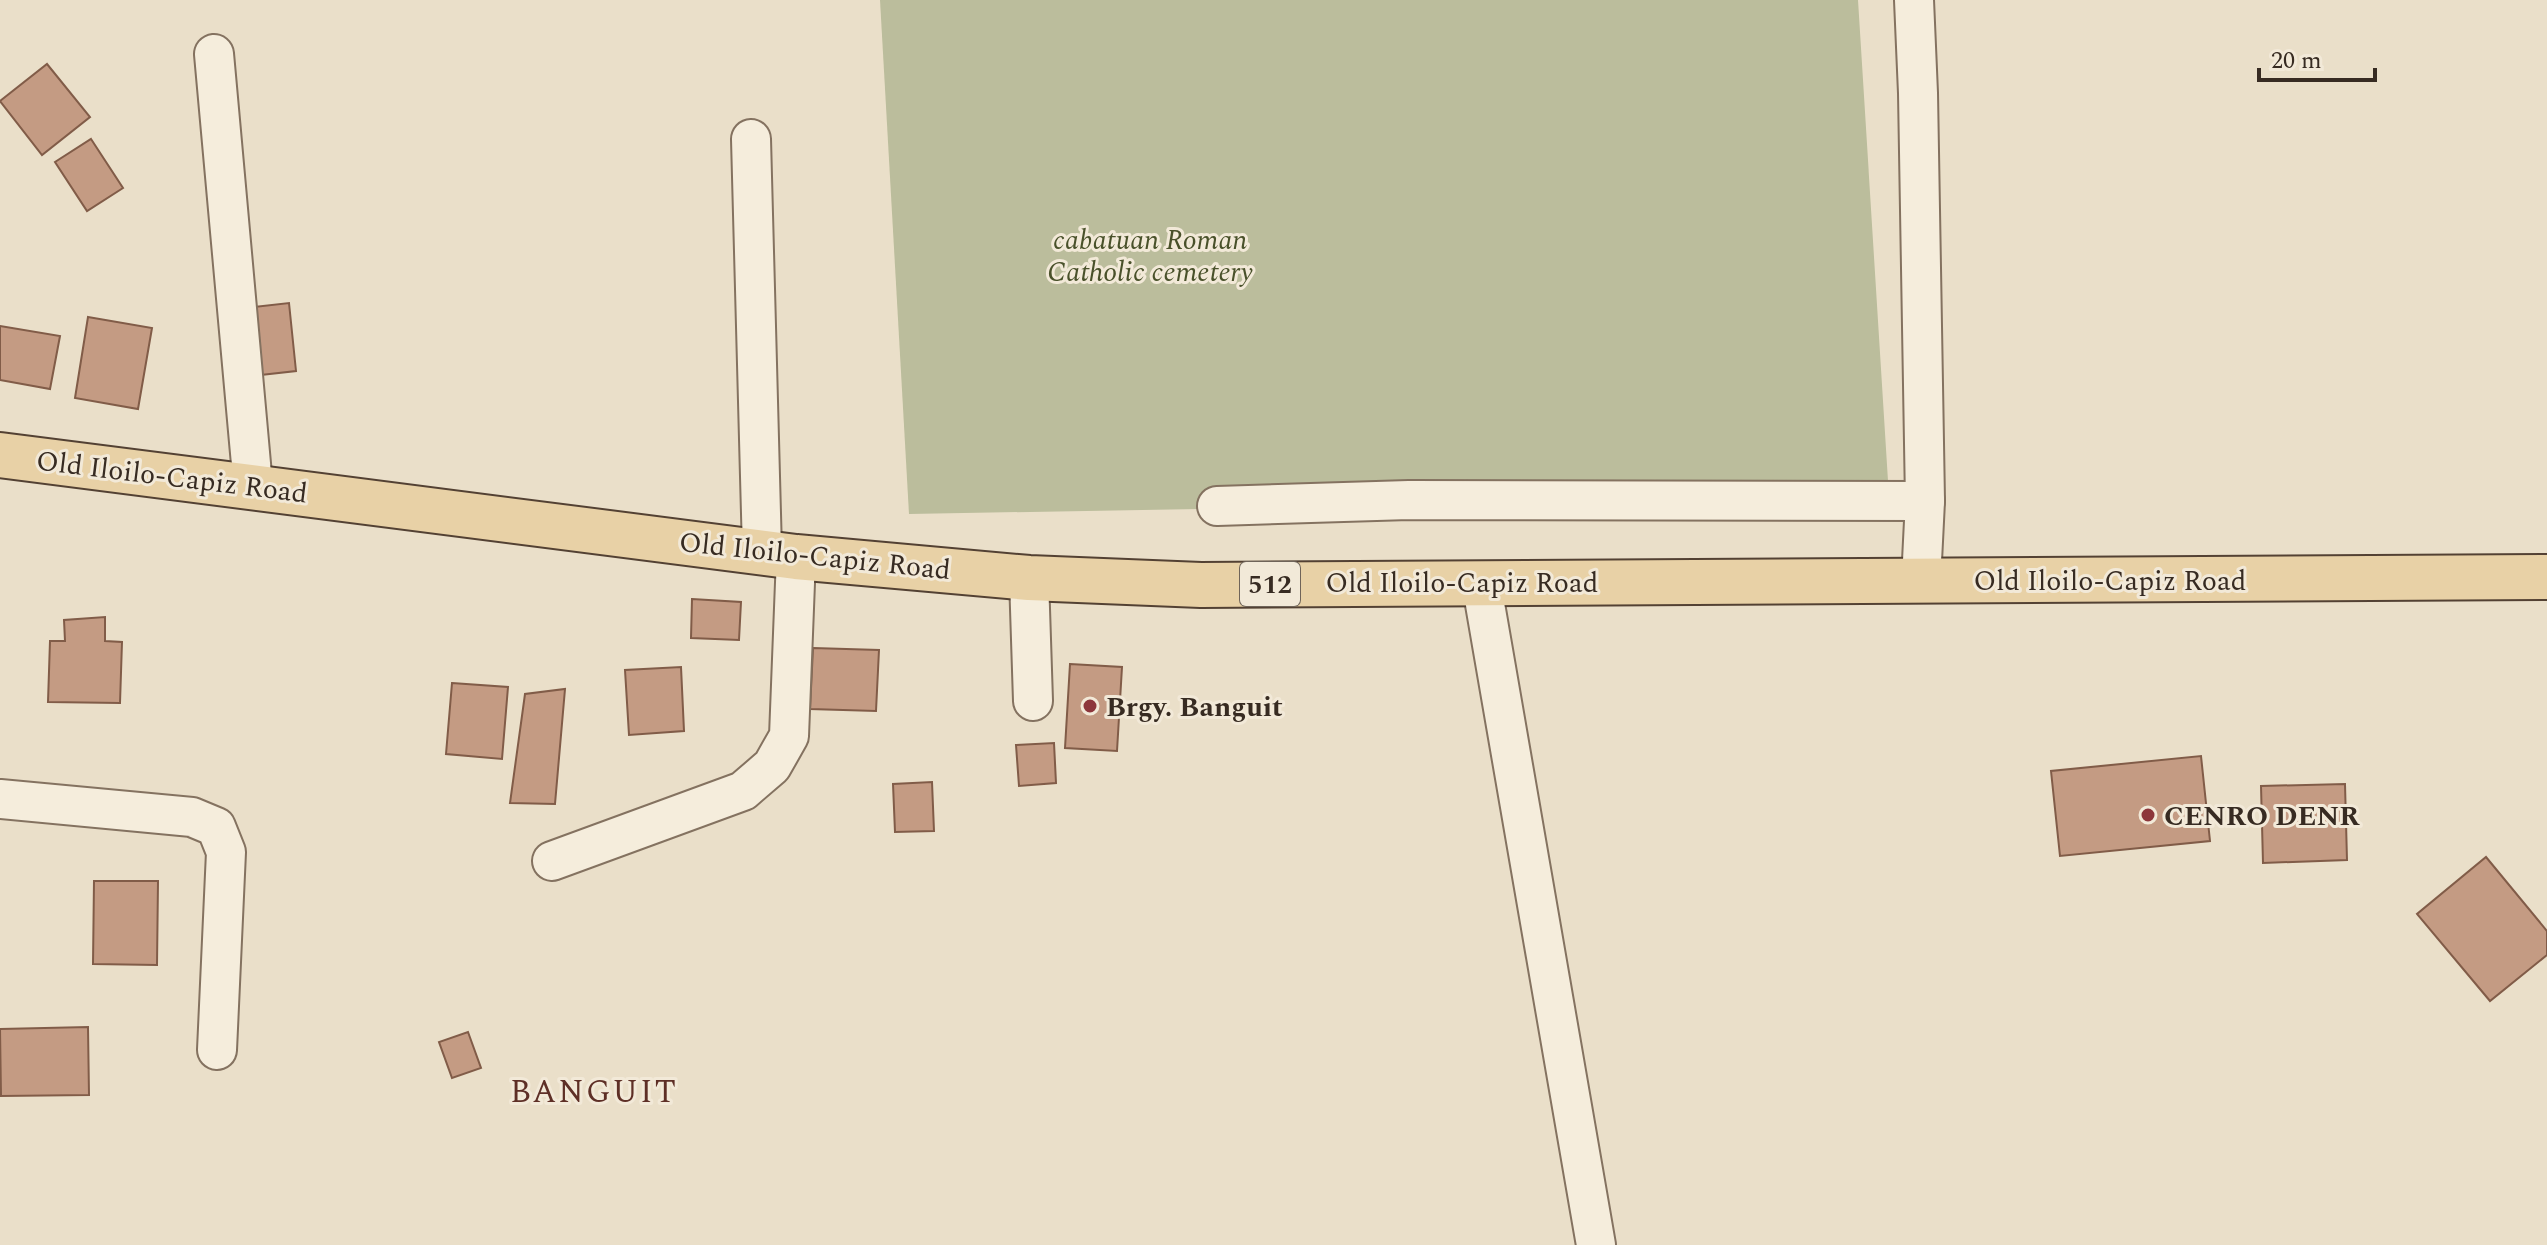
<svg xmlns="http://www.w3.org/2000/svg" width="2547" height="1245" font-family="Spectral,serif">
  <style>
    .cemetery { fill: #bbbd9c }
    .building { fill: #c49b83; stroke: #815c48; stroke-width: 2 }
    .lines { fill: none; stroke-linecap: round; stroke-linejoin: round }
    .minor-casing { stroke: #847260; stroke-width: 42 }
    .major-casing { stroke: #534133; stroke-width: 48 }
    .minor { stroke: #f5eddc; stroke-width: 38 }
    .major { stroke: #e8d1a6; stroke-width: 44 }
    .poi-dot { fill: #8d363b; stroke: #f2e9d8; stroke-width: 3 }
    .labels { text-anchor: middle; stroke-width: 6; stroke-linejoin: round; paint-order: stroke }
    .shield { fill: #f2e9d8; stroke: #6f6459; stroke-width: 2 }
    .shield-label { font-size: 26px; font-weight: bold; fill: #372b22 }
    .park-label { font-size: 28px; font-style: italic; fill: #49512a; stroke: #f2e9d8 }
    .street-label { font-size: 28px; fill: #372b22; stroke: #f2e9d8 }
    .poi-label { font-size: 28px; font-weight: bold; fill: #372b22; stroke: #f2e9d8; text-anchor: start }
    .quarter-label { font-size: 32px; letter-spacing: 2px; fill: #5e2f26; stroke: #f2e9d8 }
  </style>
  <rect width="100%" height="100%" fill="#eadfc9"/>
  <path class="cemetery" d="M880 0H1858L1889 497 909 514Z"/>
  <g class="building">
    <path d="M47 64 90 117 42 155 0 101Z"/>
    <path d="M91 139 123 188 87 211 55 162Z"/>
    <path d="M289 303 296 371 252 376 246 308Z"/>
    <path d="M88 317 152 328 138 409 75 398Z"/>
    <path d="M0 326 60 336 50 389 0 380Z"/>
    <path d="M692 599 741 602 739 640 691 638Z"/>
    <path d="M105 617V641L122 642 120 703 48 702 50 641H65L64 620Z"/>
    <path d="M813 648 879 650 876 711 810 709Z"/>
    <path d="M1070 664 1122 667 1117 751 1065 748Z"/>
    <path d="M681 667 684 731 629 735 625 670Z"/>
    <path d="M452 683 508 687 502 759 446 754Z"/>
    <path d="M565 689 555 804 510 803 525 694Z"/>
    <path d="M1054 743 1056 783 1019 786 1016 745Z"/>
    <path d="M2201 756 2210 841 2060 856 2051 771Z"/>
    <path d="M932 782 934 831 895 832 893 784Z"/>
    <path d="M2345 784 2347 860 2263 863 2261 786Z"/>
    <path d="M2486 857 2547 931V955L2490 1001 2417 914Z"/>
    <path d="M94 881H158L157 965 93 964Z"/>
    <path d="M88 1027 89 1095 1 1096 0 1029Z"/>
    <path d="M468 1032 481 1068 452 1078 439 1042Z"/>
  </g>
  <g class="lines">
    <defs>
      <g id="minor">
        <path d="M1914 0 1918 93 1925 501 1921 581"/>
        <path d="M214 54 253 486"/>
        <path d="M751 139 762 551"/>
        <path d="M1217 506 1409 500 1925 501"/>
        <path d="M1029 578 1033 701"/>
        <path d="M1481 581 1596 1245"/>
        <path d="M0 799 192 817 216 827 226 852 217 1050"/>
        <path d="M552 861 743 791 772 766 789 736 796 557"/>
      </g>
      <path id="major" d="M0 455 796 557 1029 578 1201 585 2547 577"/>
    </defs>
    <use href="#minor" class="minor-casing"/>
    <use href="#major" class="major-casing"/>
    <use href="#minor" class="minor"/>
    <use href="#major" class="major"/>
  </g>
  <g class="poi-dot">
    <circle cx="1090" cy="706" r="8"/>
    <circle cx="2148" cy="815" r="8"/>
  </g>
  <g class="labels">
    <rect class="shield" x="1240" y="562" width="60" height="44" rx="6"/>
    <g class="shield-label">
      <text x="1270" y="593">512</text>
    </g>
    <g class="park-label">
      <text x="1150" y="249">cabatuan Roman<tspan x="1150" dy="32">Catholic cemetery</tspan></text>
    </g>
    <g class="street-label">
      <text transform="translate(172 476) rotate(7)" y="10">Old Iloilo-Capiz Road</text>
      <text transform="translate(815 555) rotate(6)" y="10">Old Iloilo-Capiz Road</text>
      <text x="2110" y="590">Old Iloilo-Capiz Road</text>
      <text x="1462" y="592">Old Iloilo-Capiz Road</text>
    </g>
    <g class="poi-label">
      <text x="1106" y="716">Brgy. Banguit</text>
      <text x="2164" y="825">CENRO DENR</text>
    </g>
    <g class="quarter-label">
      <text x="594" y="1102">BANGUIT</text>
    </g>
  </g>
  <path d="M2259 68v12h116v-12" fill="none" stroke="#372b22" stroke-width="4"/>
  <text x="2271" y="68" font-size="24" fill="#372b22" stroke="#f2e9d8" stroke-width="6" paint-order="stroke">20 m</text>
</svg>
